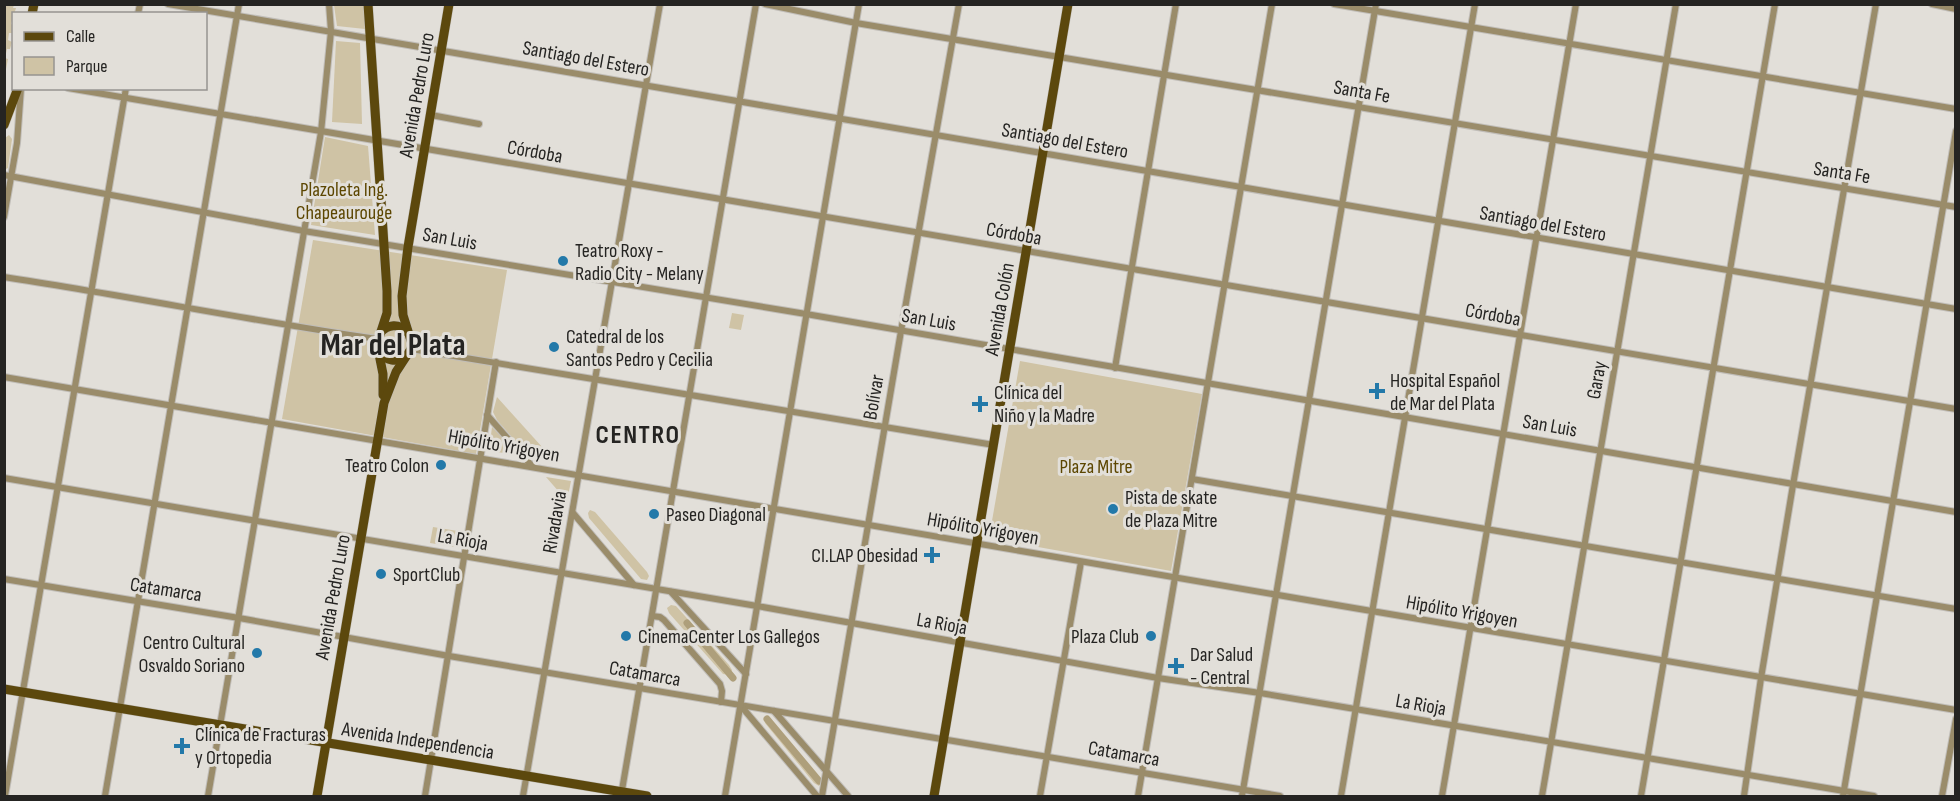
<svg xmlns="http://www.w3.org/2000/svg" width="1960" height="801" font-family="'Sofia Sans Condensed',sans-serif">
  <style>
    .green { fill: #cfc3a5 }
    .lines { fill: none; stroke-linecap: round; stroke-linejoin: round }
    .canal { stroke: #ae9f7b; stroke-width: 7 }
    .street-casing { stroke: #c0bdb8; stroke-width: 8 }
    .primary-casing { stroke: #c0bdb8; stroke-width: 10 }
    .street { stroke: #9a8c6a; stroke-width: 6 }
    .primary { stroke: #5c480d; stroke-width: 9 }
    .poi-dot { fill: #2379a9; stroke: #e2dfd9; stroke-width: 2 }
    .labels { text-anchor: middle; stroke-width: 6; stroke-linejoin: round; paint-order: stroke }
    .street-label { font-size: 20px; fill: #252422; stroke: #e2dfd9 }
    .park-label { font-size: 20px; fill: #5c4600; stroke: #e2dfd9 }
    .poi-label { font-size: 20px; fill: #252422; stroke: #e2dfd9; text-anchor: start }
    .district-label { font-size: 26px; font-weight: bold; letter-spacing: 1.5px; fill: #252422; stroke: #e2dfd9 }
    .town-label { font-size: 32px; font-weight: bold; fill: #252422; stroke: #e2dfd9 }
  </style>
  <rect width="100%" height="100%" fill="#e2dfd9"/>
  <g class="green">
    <path d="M4 5H14L13 8H16L11 24 13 25V33H9L8 40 12 42 10 49H7L5 58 8 59 6 69 4 68Z"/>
    <path d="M334 5H364L365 29 337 26Z"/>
    <path d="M336 41 360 43 362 124 332 122Z"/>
    <path d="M9 135 12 139 8 168 6 169H5V138Z"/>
    <path d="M325 137 368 146 375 235 311 225Z"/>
    <path d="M313 240 507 270 476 454 282 419Z"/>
    <path d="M732 313 744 315 741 330 729 328Z"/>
    <path d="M1020 361 1202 394 1171 571 989 538Z"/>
    <path d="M497 397 552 458 551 460 528 456 497 420 493 412Z"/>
    <path d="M492 427 519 455 489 451Z"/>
    <path d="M546 477 571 481 567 501Z"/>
    <path d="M590 510 595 512 647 572 649 576 647 580 641 579 589 518 588 513Z"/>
    <path d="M433 527 464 532 461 548 430 543Z"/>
    <path d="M671 605 676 606 729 665 732 670 730 675 723 674 669 613 667 608Z"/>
    <path d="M765 718 769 719 819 780 821 783 819 786 814 783 765 723 764 719Z"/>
  </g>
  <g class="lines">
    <g class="canal">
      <path d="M687 623 733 678"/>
      <path d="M767 719 819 781"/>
    </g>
    <defs>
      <g id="street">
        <path d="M168 4C764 103 1359 209 1956 309"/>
        <path d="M765 4 856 23 1956 207"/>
        <path d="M1334 4 1956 109"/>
        <path d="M1932 4 1956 9"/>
        <path d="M138 14 140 4"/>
        <path d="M68 88 1956 409"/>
        <path d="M431 115 479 124"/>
        <path d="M4 175 304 231 806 314 1956 512"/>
        <path d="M4 217 17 143 21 88"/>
        <path d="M4 277C129 296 253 321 377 339"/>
        <path d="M411 349 994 445"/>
        <path d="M1115 368 1176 4"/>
        <path d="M4 377C655 487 1305 601 1956 710"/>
        <path d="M487 415 532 466"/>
        <path d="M4 478 757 606 1158 678 1260 693 1874 796"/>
        <path d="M1192 479 1956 609"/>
        <path d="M573 513 634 585"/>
        <path d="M4 579 239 618 449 656 1280 796"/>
        <path d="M671 592 746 674"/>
        <path d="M652 616 660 617 664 620 720 684 722 691 721 702"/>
        <path d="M741 706 817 796"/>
        <path d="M774 711 848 796"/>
        <path d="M5 796 126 88"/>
        <path d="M105 796 239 4"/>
        <path d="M208 796 321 132 331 31 329 4"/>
        <path d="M425 796 496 362"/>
        <path d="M523 796 660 4"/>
        <path d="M621 796 756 4"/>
        <path d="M725 796 859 4"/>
        <path d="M822 796 901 331 959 4"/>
        <path d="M1040 796 1081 562"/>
        <path d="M1138 796 1272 4"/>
        <path d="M1242 796 1376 4"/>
        <path d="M1341 796 1475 4"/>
        <path d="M1442 796 1576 4"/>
        <path d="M1542 796 1676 4"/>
        <path d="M1641 796 1775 4"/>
        <path d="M1744 796 1761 678 1793 485 1876 4"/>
        <path d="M1843 796 1956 131"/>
        <path d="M1942 796 1956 719"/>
      </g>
      <g id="primary">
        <path d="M368 4 387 291V313L377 344 383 374V395"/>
        <path d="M32 14 34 4"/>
        <path d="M4 125 18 88"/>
        <path d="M380 333C388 324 399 323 407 332"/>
        <path d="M379 352C386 361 397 363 406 356"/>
        <path d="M4 689 647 796"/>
        <path d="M317 796 384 403 396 372 411 349 412 344 403 315 402 296 408 247 449 4"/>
        <path d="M934 796 1068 4"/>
      </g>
    </defs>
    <use href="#street" class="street-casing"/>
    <use href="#primary" class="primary-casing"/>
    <use href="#street" class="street"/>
    <use href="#primary" class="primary"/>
  </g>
  <g class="poi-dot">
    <circle cx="563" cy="261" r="6"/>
    <circle cx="554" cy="347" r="6"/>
    <path d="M1374 382h6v6h6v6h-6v6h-6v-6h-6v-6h6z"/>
    <path d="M977 395h6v6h6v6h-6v6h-6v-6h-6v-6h6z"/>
    <circle cx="441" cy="465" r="6"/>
    <circle cx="1113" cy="509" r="6"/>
    <circle cx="654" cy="514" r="6"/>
    <path d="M929 546h6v6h6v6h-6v6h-6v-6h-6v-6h6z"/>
    <circle cx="381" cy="574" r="6"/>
    <circle cx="626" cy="636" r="6"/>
    <circle cx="1151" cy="636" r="6"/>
    <circle cx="257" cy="653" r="6"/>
    <path d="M1173 657h6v6h6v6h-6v6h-6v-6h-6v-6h6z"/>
    <path d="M179 737h6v6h6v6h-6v6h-6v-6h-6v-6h6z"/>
  </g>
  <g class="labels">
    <g class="street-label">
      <text transform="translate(586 58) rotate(10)" y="7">Santiago del Estero</text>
      <text transform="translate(1362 91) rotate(10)" y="7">Santa Fe</text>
      <text transform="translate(416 95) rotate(-80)" y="7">Avenida Pedro Luro</text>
      <text transform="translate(1065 140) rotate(10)" y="7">Santiago del Estero</text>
      <text transform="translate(535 151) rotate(10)" y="7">Córdoba</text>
      <text transform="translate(1842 172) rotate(9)" y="7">Santa Fe</text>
      <text transform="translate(1543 223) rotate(10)" y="7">Santiago del Estero</text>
      <text transform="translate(1014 233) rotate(10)" y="7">Córdoba</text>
      <text transform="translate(450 238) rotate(10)" y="7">San Luis</text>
      <text transform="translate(999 309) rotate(-80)" y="7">Avenida Colón</text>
      <text transform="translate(1493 314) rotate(10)" y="7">Córdoba</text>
      <text transform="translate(929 319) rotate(10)" y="7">San Luis</text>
      <text transform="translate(1596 380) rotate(-80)" y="7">Garay</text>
      <text transform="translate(873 397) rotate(-80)" y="7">Bolívar</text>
      <text transform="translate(1550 425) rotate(10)" y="7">San Luis</text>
      <text transform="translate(504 445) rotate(10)" y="7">Hipólito Yrigoyen</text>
      <text transform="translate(554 522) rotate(-80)" y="7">Rivadavia</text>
      <text transform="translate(983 528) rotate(10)" y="7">Hipólito Yrigoyen</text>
      <text transform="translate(463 539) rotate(10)" y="7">La Rioja</text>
      <text transform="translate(166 589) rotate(9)" y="7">Catamarca</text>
      <text transform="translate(332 597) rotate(-80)" y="7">Avenida Pedro Luro</text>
      <text transform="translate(1462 611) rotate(10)" y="7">Hipólito Yrigoyen</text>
      <text transform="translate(942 623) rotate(10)" y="7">La Rioja</text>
      <text transform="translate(645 673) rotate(10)" y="7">Catamarca</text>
      <text transform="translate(1421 704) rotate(10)" y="7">La Rioja</text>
      <text transform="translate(418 740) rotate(9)" y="7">Avenida Independencia</text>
      <text transform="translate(1124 753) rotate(10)" y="7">Catamarca</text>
    </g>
    <g class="park-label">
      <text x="344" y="196">Plazoleta Ing.<tspan x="344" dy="23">Chapeaurouge</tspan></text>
      <text x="1096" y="473">Plaza Mitre</text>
    </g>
    <g class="poi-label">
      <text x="575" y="257">Teatro Roxy -<tspan x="575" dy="23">Radio City - Melany</tspan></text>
      <text x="566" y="343">Catedral de los<tspan x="566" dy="23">Santos Pedro y Cecilia</tspan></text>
      <text x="1390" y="387">Hospital Español<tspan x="1390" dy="23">de Mar del Plata</tspan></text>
      <text x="994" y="399">Clínica del<tspan x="994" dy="23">Niño y la Madre</tspan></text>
      <text x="429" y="472" text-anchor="end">Teatro Colon</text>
      <text x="1125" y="504">Pista de skate<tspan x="1125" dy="23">de Plaza Mitre</tspan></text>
      <text x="666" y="521">Paseo Diagonal</text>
      <text x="918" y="562" text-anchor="end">CI.LAP Obesidad</text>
      <text x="393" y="581">SportClub</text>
      <text x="638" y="643">CinemaCenter Los Gallegos</text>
      <text x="1139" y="643" text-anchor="end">Plaza Club</text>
      <text x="245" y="649" text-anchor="end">Centro Cultural<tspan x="245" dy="23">Osvaldo Soriano</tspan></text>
      <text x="1190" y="661">Dar Salud<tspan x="1190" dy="23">- Central</tspan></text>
      <text x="195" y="741">Clínica de Fracturas<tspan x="195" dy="23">y Ortopedia</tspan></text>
    </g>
    <g class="district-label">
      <text x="638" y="443">CENTRO</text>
    </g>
    <g class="town-label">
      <text x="393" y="355">Mar del Plata</text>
    </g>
  </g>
  <rect width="1960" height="801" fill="none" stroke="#252422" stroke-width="12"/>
  <rect x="12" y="12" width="195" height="78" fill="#e2dfd9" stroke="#969490" stroke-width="1.5"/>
  <rect x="24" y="32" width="30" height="9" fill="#5c480d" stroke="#969490" stroke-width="1.5"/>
  <text x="66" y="42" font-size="18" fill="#252422">Calle</text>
  <rect x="24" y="57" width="30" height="18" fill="#cfc3a5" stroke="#969490" stroke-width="1.5"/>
  <text x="66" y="72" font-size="18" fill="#252422">Parque</text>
</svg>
